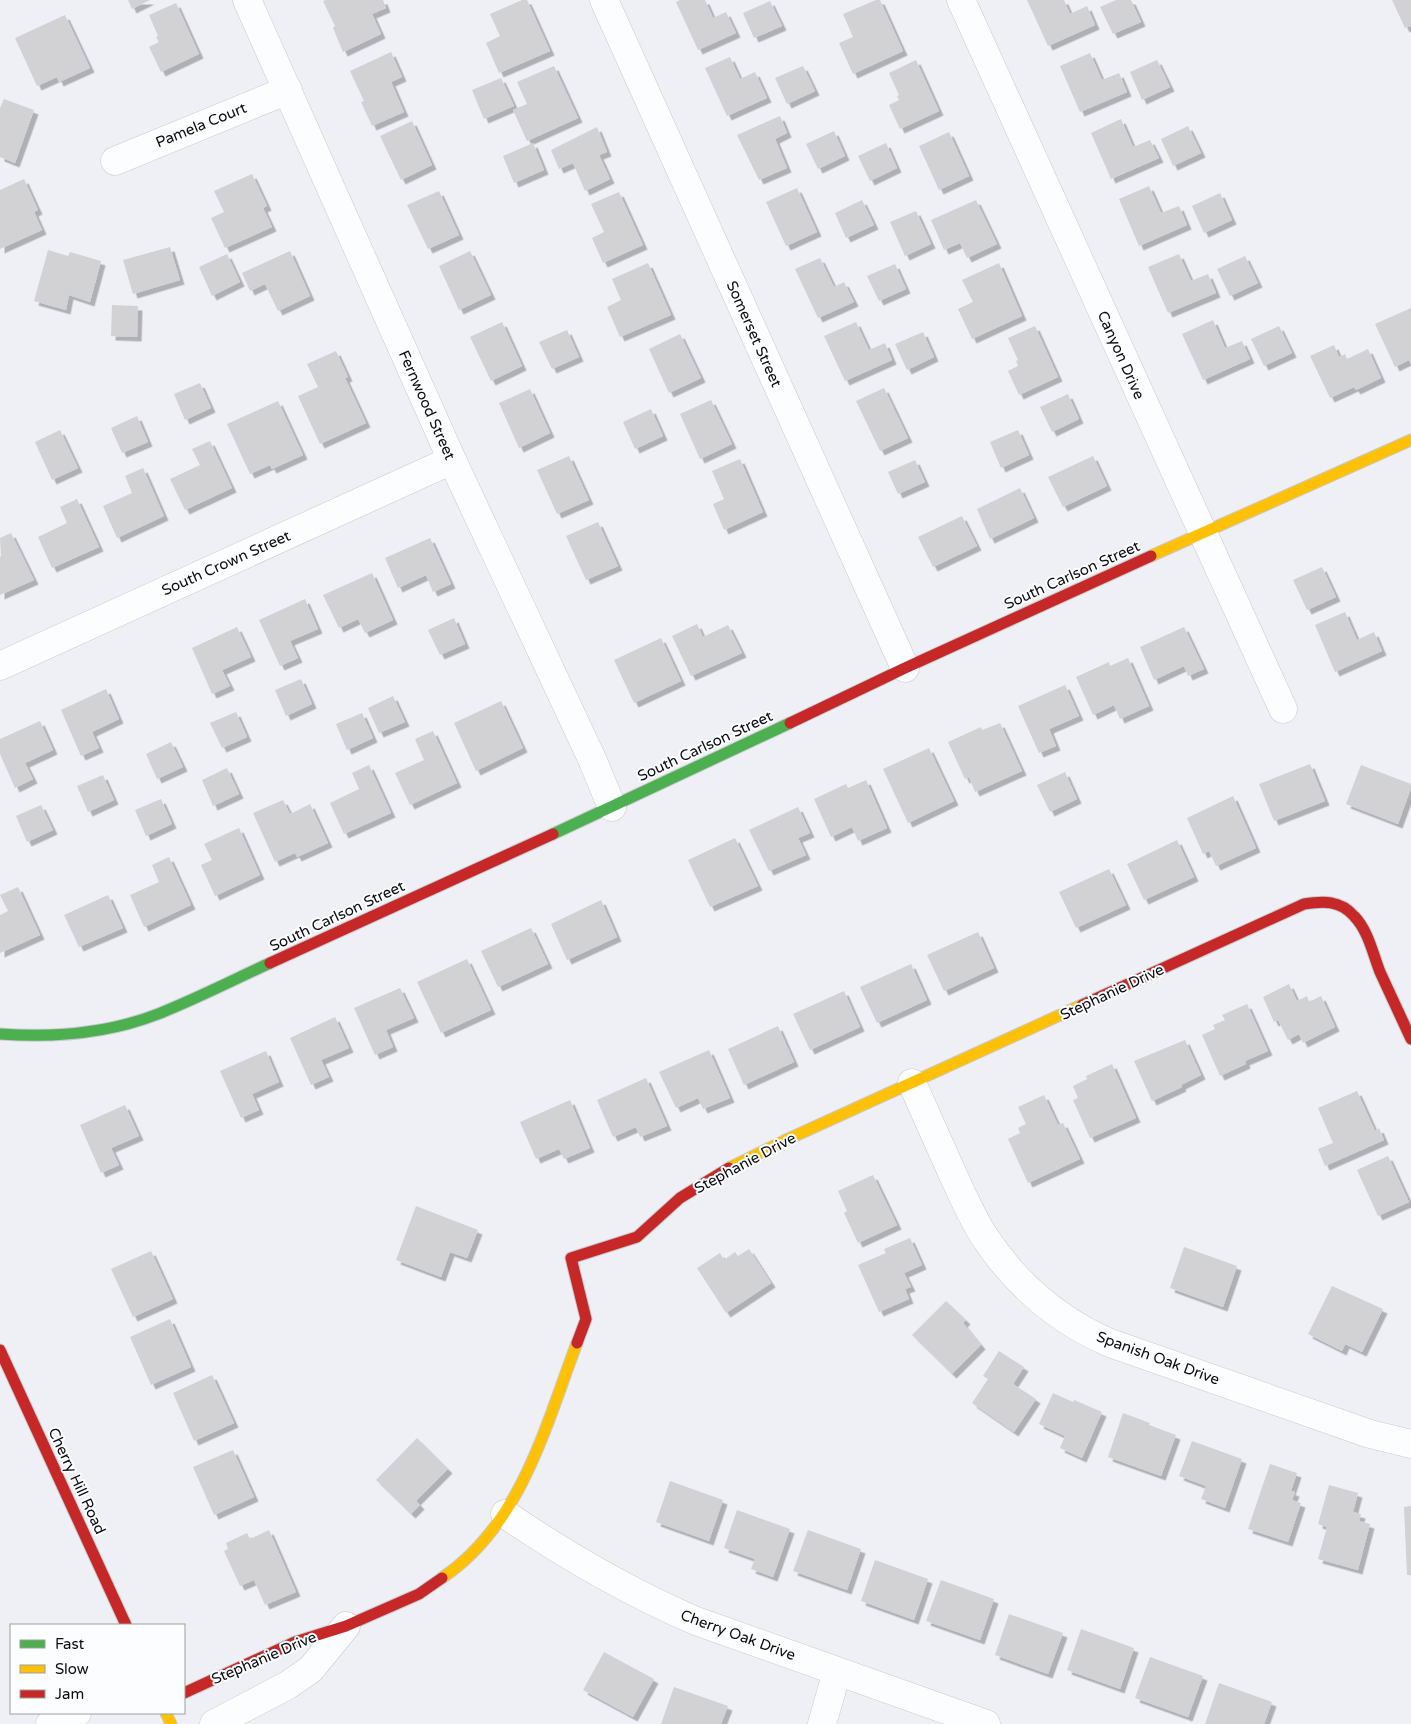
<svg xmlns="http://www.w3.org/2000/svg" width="1411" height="1724" font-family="'Varela Round',sans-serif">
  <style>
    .building { fill: #d2d1d4; filter: url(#shadow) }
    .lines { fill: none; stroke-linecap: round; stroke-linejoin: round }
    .street-casing { stroke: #c8cace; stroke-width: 29 }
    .fast-casing { stroke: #c8cace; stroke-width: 13 }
    .slow-casing { stroke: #c8cace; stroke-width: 13 }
    .jam-casing { stroke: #c8cace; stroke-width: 13 }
    .street { stroke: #fcfdfe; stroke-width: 28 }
    .fast { stroke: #4caf50; stroke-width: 11 }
    .slow { stroke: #ffc107; stroke-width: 11 }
    .jam { stroke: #c62828; stroke-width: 11 }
    .labels { text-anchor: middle; stroke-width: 4; stroke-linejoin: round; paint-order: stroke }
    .street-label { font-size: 15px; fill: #0b0c0f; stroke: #fcfdff }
  </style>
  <defs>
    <filter id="shadow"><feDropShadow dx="4.5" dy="4.5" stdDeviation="0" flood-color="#0004"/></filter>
  </defs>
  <rect width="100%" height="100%" fill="#eef0f6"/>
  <g class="building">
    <path d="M128 0H150L132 9Z"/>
    <path d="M326 0H383L386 8 372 14 381 34 343 52 333 28 335 26 323 1Z"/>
    <path d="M522 0H527L550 51 499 73 486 43 500 36 490 14Z"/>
    <path d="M680 0H705L713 18 726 12 736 33 698 50 676 2Z"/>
    <path d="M876 0H880L903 51 853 74 839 43 853 37 843 14Z"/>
    <path d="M1027 0H1064L1070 14 1087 6 1095 25 1048 46Z"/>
    <path d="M1116 0H1131L1141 22 1113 34 1100 7Z"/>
    <path d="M1392 0H1411V26L1405 28Z"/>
    <path d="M770 1 782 26 754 38 743 13Z"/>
    <path d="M176 3 199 54 161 72 149 47 159 42 156 37 158 36 149 15Z"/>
    <path d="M65 15 90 68 59 82 57 77 37 86 15 38Z"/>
    <path d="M391 52 402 77 391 82 404 112 372 126 361 102 364 101 350 71Z"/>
    <path d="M1090 53 1102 80 1119 73 1127 92 1080 112 1060 66Z"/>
    <path d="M730 57 740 79 755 72 767 98 727 116 705 68Z"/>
    <path d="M916 60 939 111 900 129 889 105 899 100 897 96 899 95 889 73Z"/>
    <path d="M1157 60 1170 87 1142 100 1130 72Z"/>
    <path d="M554 66 578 118 527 141 513 110 527 104 517 82Z"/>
    <path d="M803 66 815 91 787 104 775 78Z"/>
    <path d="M501 78 514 106 484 119 472 90Z"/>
    <path d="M4 99 34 110 15 163 0 157V108Z"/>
    <path d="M780 116 787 133 775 139 787 168 759 180 737 135Z"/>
    <path d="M1121 119 1133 147 1150 140 1159 158 1111 179 1091 133Z"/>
    <path d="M412 121 432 165 401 180 380 136Z"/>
    <path d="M1188 126 1201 153 1173 166 1161 139Z"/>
    <path d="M597 127 607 152 599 155 610 179 585 191 573 163 559 169 551 150Z"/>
    <path d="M834 131 845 156 818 169 806 144Z"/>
    <path d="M949 132 969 176 939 190 919 146Z"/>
    <path d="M533 143 544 170 514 183 503 156Z"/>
    <path d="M886 143 897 168 870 181 858 156Z"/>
    <path d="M252 174 267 206 263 208 272 227 225 248 211 218 224 212 214 191Z"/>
    <path d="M24 179 38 210 34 212 42 230 0 249V190Z"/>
    <path d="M1149 186 1161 213 1179 206 1187 225 1139 246 1119 199Z"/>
    <path d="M797 188 817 232 786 246 766 202Z"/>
    <path d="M439 191 459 235 428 249 407 205Z"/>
    <path d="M619 192 643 245 603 263 592 238 604 232 591 204Z"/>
    <path d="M1220 193 1232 220 1204 233 1192 206Z"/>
    <path d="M862 200 874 225 846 238 835 213Z"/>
    <path d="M976 200 997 244 967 258 960 243 944 250 931 220Z"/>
    <path d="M916 211 931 244 905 256 890 222Z"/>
    <path d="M170 247 180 280 133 294 123 260Z"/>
    <path d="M48 250 68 256 70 252 101 261 90 302 69 295 66 310 34 301Z"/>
    <path d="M290 251 310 296 278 311 265 284 250 291 242 273Z"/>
    <path d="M470 251 491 295 459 310 439 266Z"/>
    <path d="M227 254 240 282 212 296 199 267Z"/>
    <path d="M1179 254 1191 281 1208 274 1216 293 1168 313 1148 267Z"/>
    <path d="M1245 256 1258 283 1230 296 1217 269Z"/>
    <path d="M820 258 834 287 844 282 854 302 818 318 795 269Z"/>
    <path d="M648 263 671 315 620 337 607 307 621 300 612 279Z"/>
    <path d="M999 263 1022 316 972 339 958 309 973 302 962 280Z"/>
    <path d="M895 264 906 289 879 301 867 276Z"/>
    <path d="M112 305 138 306 137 337 111 336Z"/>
    <path d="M1411 308V364L1409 360 1395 367 1375 324Z"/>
    <path d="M1213 320 1225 348 1242 341 1250 359 1203 380 1182 334Z"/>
    <path d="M502 322 522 366 491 381 470 337Z"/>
    <path d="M856 322 869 350 885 343 892 360 845 381 824 336Z"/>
    <path d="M1035 326 1058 377 1019 395 1008 371 1018 366 1016 361 1018 360 1008 338Z"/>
    <path d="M1279 326 1292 353 1264 366 1251 339Z"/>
    <path d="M567 330 579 357 552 369 539 342Z"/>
    <path d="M923 332 934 357 907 370 895 344Z"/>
    <path d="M680 334 701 378 669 393 649 349Z"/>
    <path d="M1334 345 1339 357 1345 354 1347 359 1368 349 1381 378 1356 390 1354 387 1330 398 1310 356Z"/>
    <path d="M336 351 348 377 345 378 366 423 320 444 298 396 318 387 307 364Z"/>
    <path d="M200 383 211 408 185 420 174 394Z"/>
    <path d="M884 388 908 438 880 451 856 401Z"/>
    <path d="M530 389 550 433 519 448 499 403Z"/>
    <path d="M1068 394 1079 419 1052 432 1040 407Z"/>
    <path d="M711 400 732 444 700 459 680 414Z"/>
    <path d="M278 401 303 455 272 469 270 465 250 474 227 424Z"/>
    <path d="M651 409 663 436 635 449 623 422Z"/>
    <path d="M137 416 148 442 122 453 111 428Z"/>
    <path d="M60 430 78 468 52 480 35 442Z"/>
    <path d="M1018 430 1029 455 1001 468 990 442Z"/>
    <path d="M210 441 232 488 185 510 170 479 200 465 192 449Z"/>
    <path d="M569 456 589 500 557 514 537 470Z"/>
    <path d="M1093 456 1107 486 1063 507 1048 477Z"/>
    <path d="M740 459 763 512 724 530 713 504 724 499 712 471Z"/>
    <path d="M915 460 925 482 898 494 888 472Z"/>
    <path d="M143 468 164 516 117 538 103 506 132 493 125 476Z"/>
    <path d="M1020 488 1034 518 990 539 977 509Z"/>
    <path d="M77 499 99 547 52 568 38 537 67 523 60 507Z"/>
    <path d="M962 516 977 546 933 567 918 537Z"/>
    <path d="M598 522 618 566 586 580 566 536Z"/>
    <path d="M11 533 34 580 0 595V557L1 556 0 538Z"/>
    <path d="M430 538 451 584 433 592 426 575 398 588 385 558Z"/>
    <path d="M1322 567 1336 597 1307 610 1293 580Z"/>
    <path d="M372 573 393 620 365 633 358 619 339 628 323 595Z"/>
    <path d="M305 599 318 629 290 641 298 658 280 666 259 620Z"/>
    <path d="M1345 612 1357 640 1374 632 1382 651 1335 672 1315 625Z"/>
    <path d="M454 618 465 644 440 655 428 630Z"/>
    <path d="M697 624 703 637 728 625 742 653 691 676 672 636Z"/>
    <path d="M237 627 251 657 222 670 230 686 212 694 192 648Z"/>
    <path d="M1184 627 1204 669 1188 676 1184 666 1154 680 1140 647Z"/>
    <path d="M661 638 681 681 634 703 614 660Z"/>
    <path d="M1128 658 1149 706 1120 719 1114 705 1093 715 1076 677 1109 662 1110 666Z"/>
    <path d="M301 679 312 704 286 716 275 690Z"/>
    <path d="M1065 685 1079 716 1049 729 1056 746 1039 753 1018 706Z"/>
    <path d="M106 689 119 719 92 732 99 748 81 756 61 710Z"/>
    <path d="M393 696 405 722 379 733 368 708Z"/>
    <path d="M501 701 523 748 476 771 454 723Z"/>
    <path d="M236 712 247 737 222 748 210 723Z"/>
    <path d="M362 713 373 738 347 750 336 724Z"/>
    <path d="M40 721 53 750 25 763 33 779 15 788 0 754V739Z"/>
    <path d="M1000 723 1022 771 975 792 969 777 965 779 948 742 981 727 982 730Z"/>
    <path d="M433 731 457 783 410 805 395 773 424 760 415 739Z"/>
    <path d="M171 742 183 767 157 779 146 754Z"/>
    <path d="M929 748 954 801 908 823 883 769Z"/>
    <path d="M1310 764 1325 801 1274 821 1259 784Z"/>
    <path d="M369 765 391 813 344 834 330 803 359 789 352 773Z"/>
    <path d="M1361 765 1411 784V788L1398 824 1346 804Z"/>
    <path d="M227 768 239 794 213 806 202 780Z"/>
    <path d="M1065 772 1077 799 1050 812 1037 785Z"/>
    <path d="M103 775 114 800 88 812 77 786Z"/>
    <path d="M866 780 887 828 858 841 852 827 831 837 814 799 846 784 848 788Z"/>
    <path d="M1233 796 1256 848 1216 866 1209 851 1203 854 1187 818Z"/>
    <path d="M161 799 172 824 146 836 135 810Z"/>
    <path d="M283 800 290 814 310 804 328 843 297 857 295 853 275 862 253 813Z"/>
    <path d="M41 805 53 830 27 842 16 816Z"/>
    <path d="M798 807 810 833 798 838 806 855 769 871 749 830Z"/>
    <path d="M239 828 260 875 215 896 201 865 212 860 204 844Z"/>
    <path d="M735 838 758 886 710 907 688 860Z"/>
    <path d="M1177 840 1194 877 1144 900 1127 864Z"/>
    <path d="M169 857 191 905 144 927 130 895 159 882 152 865Z"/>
    <path d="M1109 869 1126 905 1076 928 1059 892Z"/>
    <path d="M18 887 40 935 0 953V915L8 911 0 895Z"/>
    <path d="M108 895 123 928 79 947 64 915Z"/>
    <path d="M601 900 617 937 567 960 551 924Z"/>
    <path d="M531 928 548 964 498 987 481 951Z"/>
    <path d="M978 932 994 968 944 991 927 955Z"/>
    <path d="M467 959 491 1010 441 1033 417 982Z"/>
    <path d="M911 964 927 1000 877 1023 860 987Z"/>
    <path d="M1289 984 1297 1001 1307 996 1309 1002 1321 996 1335 1027 1303 1043 1299 1034 1288 1040 1278 1020 1274 1022 1263 997Z"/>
    <path d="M400 988 414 1018 386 1030 393 1047 375 1055 354 1008Z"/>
    <path d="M844 991 860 1027 810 1050 793 1014Z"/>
    <path d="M1247 1004 1268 1051 1245 1061 1246 1064 1220 1076 1202 1035 1215 1029 1213 1025 1225 1020 1222 1015Z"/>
    <path d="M335 1017 349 1048 321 1060 329 1077 311 1085 290 1038Z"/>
    <path d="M778 1026 794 1062 744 1085 728 1049Z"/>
    <path d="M1185 1040 1201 1075 1181 1085 1182 1087 1152 1101 1134 1061Z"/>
    <path d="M709 1050 730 1098 703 1109 698 1098 676 1108 659 1072Z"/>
    <path d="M266 1051 279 1082 252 1094 259 1110 241 1118 220 1071Z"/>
    <path d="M1112 1064 1136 1118 1090 1138 1073 1100 1078 1098 1073 1086 1087 1079 1086 1076Z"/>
    <path d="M646 1078 667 1126 640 1137 636 1127 613 1137 597 1100Z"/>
    <path d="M1357 1091 1375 1131 1379 1128 1384 1140 1325 1166 1318 1149 1333 1143 1318 1108Z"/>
    <path d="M1044 1095 1058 1125 1063 1123 1080 1159 1028 1183 1008 1139 1020 1133 1018 1128 1026 1124 1018 1107Z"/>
    <path d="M570 1100 590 1148 564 1159 559 1149 536 1159 520 1122Z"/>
    <path d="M125 1105 139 1136 111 1148 119 1165 101 1173 80 1125Z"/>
    <path d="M1388 1156 1409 1202 1378 1216 1357 1170Z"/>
    <path d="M873 1175 897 1225 858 1243 844 1213 847 1211 838 1191Z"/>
    <path d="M416 1206 478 1230 467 1258 450 1252 441 1277 396 1260Z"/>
    <path d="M910 1238 922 1265 904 1273 911 1287 905 1289 909 1299 879 1312 858 1265 886 1253 884 1249Z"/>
    <path d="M1184 1247 1237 1266 1223 1307 1170 1288Z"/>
    <path d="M749 1249 771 1283 726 1313 697 1268 720 1253 724 1260 735 1252 738 1256Z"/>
    <path d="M151 1251 173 1299 133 1317 111 1269Z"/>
    <path d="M1332 1286 1383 1309 1362 1352 1345 1344 1342 1351 1308 1334Z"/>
    <path d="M946 1301 966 1320 963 1323 981 1345 952 1374 912 1335Z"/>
    <path d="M170 1319 191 1367 151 1385 130 1337Z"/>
    <path d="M999 1351 1024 1367 1013 1384 1036 1399 1014 1432 972 1403 988 1379 983 1376Z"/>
    <path d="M212 1375 234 1423 194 1441 173 1393Z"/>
    <path d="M1053 1393 1073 1402 1074 1400 1102 1412 1082 1458 1060 1448 1065 1436 1039 1424Z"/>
    <path d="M1123 1413 1150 1423 1149 1425 1176 1435 1161 1476 1108 1457Z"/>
    <path d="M417 1438 448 1469 416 1501 420 1505 411 1514 376 1480Z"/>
    <path d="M1192 1441 1242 1459 1225 1508 1201 1499 1206 1486 1179 1476Z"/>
    <path d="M233 1450 254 1497 214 1515 193 1467Z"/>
    <path d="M1270 1464 1297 1473 1291 1491 1295 1492 1292 1500 1301 1503 1288 1542 1248 1529Z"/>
    <path d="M670 1481 723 1500 709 1541 656 1522Z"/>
    <path d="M1329 1485 1358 1493 1353 1512 1361 1514 1359 1521 1370 1524 1358 1570 1318 1559 1327 1527 1318 1524Z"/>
    <path d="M1411 1506V1575H1407L1404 1507Z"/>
    <path d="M737 1510 790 1529 773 1577 751 1569 755 1559 724 1548Z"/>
    <path d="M269 1530 296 1592 265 1605 254 1580 240 1586 224 1551 228 1549 226 1543 247 1533 250 1539Z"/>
    <path d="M808 1530 861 1549 847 1590 793 1571Z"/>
    <path d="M875 1560 928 1579 914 1620 861 1601Z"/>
    <path d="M941 1580 994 1599 980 1640 926 1621Z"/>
    <path d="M1009 1614 1063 1633 1048 1674 995 1655Z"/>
    <path d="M1081 1629 1134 1648 1120 1689 1067 1670Z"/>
    <path d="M604 1652 654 1679 633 1717 583 1690Z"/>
    <path d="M1150 1657 1203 1676 1188 1717 1135 1698Z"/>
    <path d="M1219 1683 1272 1702 1264 1724H1205Z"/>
    <path d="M674 1687 728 1706 721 1724H661Z"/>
  </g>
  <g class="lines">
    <defs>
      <g id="street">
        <path d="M247 0 452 460 592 759 612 807"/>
        <path d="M604 0 905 668"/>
        <path d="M961 0 1283 709"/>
        <path d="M115 161 288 90"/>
        <path d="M0 666 452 460"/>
        <path d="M912 1083C926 1115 940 1146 954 1177 964 1198 973 1220 986 1239 1017 1285 1059 1321 1110 1343L1370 1434 1411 1444"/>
        <path d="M505 1514C565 1555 629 1592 696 1621L986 1724"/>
        <path d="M50 1724 77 1713"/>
        <path d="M214 1724 288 1685 311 1669 346 1626"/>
        <path d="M822 1724 837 1672"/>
      </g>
      <g id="fast">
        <path d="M553 834 790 723"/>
        <path d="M0 1034C54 1038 107 1034 158 1014 196 999 233 980 270 963"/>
      </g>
      <g id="slow">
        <path d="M1151 556 1411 440"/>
        <path d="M729 1168 786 1140 1082 1005"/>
        <path d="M442 1578C521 1525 545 1427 577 1343"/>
        <path d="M166 1713 171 1724"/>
      </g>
      <g id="jam">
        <path d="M790 723 905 668 1151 556"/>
        <path d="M270 963 553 834"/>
        <path d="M1082 1005 1304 904C1323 901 1340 900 1354 916 1368 930 1373 954 1380 972 1390 994 1401 1017 1411 1039"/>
        <path d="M577 1343 586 1319 571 1258 637 1237 680 1198 729 1168"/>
        <path d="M0 1350 126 1625"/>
        <path d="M184 1693 295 1642 346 1626 419 1594 442 1578"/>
      </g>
    </defs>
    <use href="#street" class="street-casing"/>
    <use href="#fast" class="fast-casing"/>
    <use href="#slow" class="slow-casing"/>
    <use href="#jam" class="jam-casing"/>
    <use href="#street" class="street"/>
    <use href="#fast" class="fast"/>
    <use href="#slow" class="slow"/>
    <use href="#jam" class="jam"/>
  </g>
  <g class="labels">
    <g class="street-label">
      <text transform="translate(201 125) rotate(-22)" y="5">Pamela Court</text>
      <text transform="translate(754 334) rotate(66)" y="5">Somerset Street</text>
      <text transform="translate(1121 355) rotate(66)" y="5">Canyon Drive</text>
      <text transform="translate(427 405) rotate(66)" y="5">Fernwood Street</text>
      <text transform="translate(226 563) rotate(-24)" y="5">South Crown Street</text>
      <text transform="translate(1072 575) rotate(-24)" y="5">South Carlson Street</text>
      <text transform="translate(705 746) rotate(-25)" y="5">South Carlson Street</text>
      <text transform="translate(337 916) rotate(-25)" y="5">South Carlson Street</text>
      <text transform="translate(1112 992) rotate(-25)" y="5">Stephanie Drive</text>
      <text transform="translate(745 1163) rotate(-28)" y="5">Stephanie Drive</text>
      <text transform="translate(1158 1358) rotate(20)" y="5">Spanish Oak Drive</text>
      <text transform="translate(77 1481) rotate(65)" y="5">Cherry Hill Road</text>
      <text transform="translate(738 1635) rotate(20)" y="5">Cherry Oak Drive</text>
      <text transform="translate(264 1658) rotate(-23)" y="5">Stephanie Drive</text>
    </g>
  </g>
  <rect x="10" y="1624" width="175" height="90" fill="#fcfdff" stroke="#9c9d9f"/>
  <rect x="20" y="1640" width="25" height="8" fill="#4caf50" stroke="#9c9d9f"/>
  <text x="55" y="1649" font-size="15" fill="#0b0c0f">Fast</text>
  <rect x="20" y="1665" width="25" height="8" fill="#ffc107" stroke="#9c9d9f"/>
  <text x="55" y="1674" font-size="15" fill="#0b0c0f">Slow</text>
  <rect x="20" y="1690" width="25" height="8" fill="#c62828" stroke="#9c9d9f"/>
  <text x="55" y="1699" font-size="15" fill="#0b0c0f">Jam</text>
</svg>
